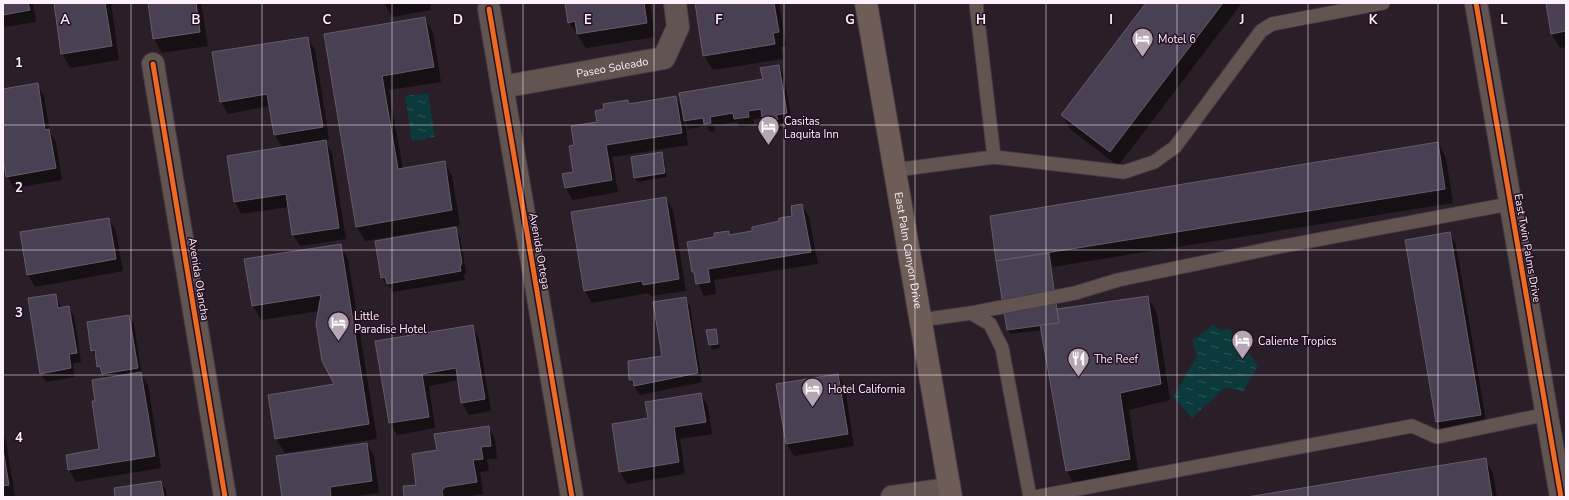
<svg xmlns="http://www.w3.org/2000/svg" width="1569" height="500" font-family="'Nunito Sans',sans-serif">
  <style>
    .water { fill: url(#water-ripples) }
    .shadow { fill: #0007 }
    .building { fill: #4a4053; stroke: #645d67 }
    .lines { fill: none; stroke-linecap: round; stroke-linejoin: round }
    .service-casing { stroke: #473c45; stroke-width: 15 }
    .minor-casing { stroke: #473c45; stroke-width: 24 }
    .primary-casing { stroke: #473c45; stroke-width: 24 }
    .service { stroke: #615451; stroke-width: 13 }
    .minor { stroke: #615451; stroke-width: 22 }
    .primary { stroke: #6e5c56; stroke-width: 22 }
    .cycleway-casing { stroke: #241022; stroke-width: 8 }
    .cycleway { stroke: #ed6a23; stroke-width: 5 }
    .grid { fill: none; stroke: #fef0fc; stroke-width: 1; stroke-opacity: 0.55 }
    .labels { text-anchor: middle; stroke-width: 3; stroke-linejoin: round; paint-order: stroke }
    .poi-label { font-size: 11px; fill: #fef0fc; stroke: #241022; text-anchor: start }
    .street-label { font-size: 11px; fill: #fef0fc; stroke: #241022 }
    .grid-label { font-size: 13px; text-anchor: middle; font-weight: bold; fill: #fef0fc; stroke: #241022; stroke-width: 3; stroke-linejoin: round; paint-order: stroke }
  </style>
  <defs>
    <pattern id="water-ripples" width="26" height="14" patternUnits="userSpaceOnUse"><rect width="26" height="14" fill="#0b393c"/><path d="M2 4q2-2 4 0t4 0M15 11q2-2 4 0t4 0" fill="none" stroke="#305659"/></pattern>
  </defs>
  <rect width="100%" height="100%" fill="#2a1e28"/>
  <g class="water">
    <path d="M428 93 435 137 412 141 405 96Z"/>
    <path d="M1213 325 1220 330 1229 329 1258 365 1243 392 1226 387 1192 418 1173 397 1197 356 1192 340Z"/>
  </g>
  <g class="shadow">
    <path d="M3 3H33L36 22 3 27Z"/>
    <path d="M55 3H111L119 60 70 68 62 53Z"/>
    <path d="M149 3H201L208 46 162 53 154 39Z"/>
    <path d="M384 3H430L431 10 392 17Z"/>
    <path d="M566 3H650L655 37 586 48 569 22Z"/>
    <path d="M696 3H779L786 46 781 47 783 59 713 70 704 56Z"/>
    <path d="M1147 3H1242L1118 166 1070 129 1062 115Z"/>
    <path d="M1547 3H1566V47L1560 48 1551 33Z"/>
    <path d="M425 18 433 33 441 82 389 90 403 169 444 162 452 176 460 225 365 241 356 226 325 35Z"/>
    <path d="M308 38 315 50 329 139 325 140 332 153 346 239 300 246 293 234 289 207 241 214 235 202 228 156 283 148 275 135 270 106 228 114 221 102Z"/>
    <path d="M779 66 784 75 792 122 780 123 782 129 775 130 772 124 768 125 764 118 753 119 754 125 740 127 737 122 714 125 715 131 710 132 706 126 689 129 685 121 688 145 612 157 618 192 572 200 566 188 575 173V146L598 123 628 102 629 104 676 97 682 108 764 80Z"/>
    <path d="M37 84 44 96 50 132 56 142 62 180 14 188 7 176 3 151V90Z"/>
    <path d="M1438 143 1446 158 1453 203 1052 267 1058 310 1148 297 1157 314 1170 400 1129 410 1139 476 1076 488 1067 471 1042 330 1010 334 1008 330 997 261Z"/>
    <path d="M661 153 664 157 667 177 638 182 635 178Z"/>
    <path d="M666 198 673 210 686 291 651 296 649 293 592 303 585 291 572 213Z"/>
    <path d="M802 205 809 217 818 264 714 280 716 294 704 296 693 271 715 238 728 232 730 236 753 232 780 222 793 217Z"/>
    <path d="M109 219 116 231 123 271 35 287 28 275Z"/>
    <path d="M455 228 460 237 466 272 464 276 465 280 393 292 389 286H387L382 277Z"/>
    <path d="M1449 233 1456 245 1487 427 1443 434 1437 422 1406 241Z"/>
    <path d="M340 245 348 259 377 439 285 453 276 439 269 395 336 385 319 311 261 320 253 306Z"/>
    <path d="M56 295 61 308 69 307 74 316 81 362 73 363 75 377 46 382 41 374Z"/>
    <path d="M685 298 690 306 702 382 640 395 630 380 629 362 664 357Z"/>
    <path d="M129 316 134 324 142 376 148 385 161 468 76 482 69 470 100 450 96 402 105 379 92 350Z"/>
    <path d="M472 326 479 338 491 411 469 415 462 403 459 380 429 386 435 428 397 435 390 423 376 342Z"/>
    <path d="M715 330 720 348 712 349 710 345Z"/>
    <path d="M838 375 845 387 854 446 794 456 787 444 777 384Z"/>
    <path d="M701 394 708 406 712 434 680 439 685 474 627 484 620 472 613 425 649 419Z"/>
    <path d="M488 427 495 439 497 458 487 459 489 471 480 472 483 494 462 497H405L417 485 438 451Z"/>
    <path d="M3 435 6 441 15 497H3Z"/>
    <path d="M367 444 374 456 379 493 349 497H283Z"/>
    <path d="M1485 459 1493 473 1497 497H1253Z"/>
    <path d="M161 482 166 490 167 497H116Z"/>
  </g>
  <g class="building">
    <path d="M3 3H28L30 10 3 15Z"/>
    <path d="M54 3H105L112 46 61 54Z"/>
    <path d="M148 3H196L200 32 153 39Z"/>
    <path d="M565 3H644L647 23 577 34 575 21 568 23Z"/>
    <path d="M695 3H774L779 32 773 33 775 44 703 56Z"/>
    <path d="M1146 3H1223L1110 152 1061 115Z"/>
    <path d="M1546 3H1566V31L1551 34Z"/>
    <path d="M425 17 434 67 382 76 398 169 445 161 452 210 356 227 324 34Z"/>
    <path d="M308 37 323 127 274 135 267 94 220 102 212 52Z"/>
    <path d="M779 65 787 113 776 115 778 120 769 122 768 116 762 117 761 109 748 111 749 117 734 119 733 113 710 117 711 123 704 124 703 118 684 121 679 93 763 79 760 68Z"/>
    <path d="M38 83 45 130 49 129 56 168 6 177 3 157V89Z"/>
    <path d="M676 96 682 133 606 145 612 180 565 188 562 174 573 172 569 146 574 145 571 126 597 122 595 111 604 109 603 104 628 100 629 104Z"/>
    <path d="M326 140 339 228 292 235 286 194 234 202 227 156Z"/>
    <path d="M1438 142 1445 189 996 261 990 216Z"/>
    <path d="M662 152 665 173 634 178 631 157Z"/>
    <path d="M666 197 679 279 643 285 642 281 584 291 571 212Z"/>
    <path d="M802 204 811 252 708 269 710 282 696 284 694 272H692L687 242 714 237V233L729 231V235L752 231V227L779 221V218L792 216 791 206Z"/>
    <path d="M109 218 116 259 27 275 20 232Z"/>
    <path d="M456 227 462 263 460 267 461 271 387 284 385 277 381 278 375 241Z"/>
    <path d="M1450 232 1481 415 1436 422 1405 240Z"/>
    <path d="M341 244 369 424 275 439 268 395 334 384 322 361 316 323 321 295 252 306 244 259Z"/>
    <path d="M1049 253 1059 323 1007 330 996 261Z"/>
    <path d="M56 294 58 308 69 306 77 353 69 354 71 368 40 374 28 298Z"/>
    <path d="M1148 296 1161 384 1120 393 1130 459 1066 471 1040 325 1059 323 1057 309Z"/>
    <path d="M686 297 698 373 634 386 633 380H629L628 361 662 356 653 302Z"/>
    <path d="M129 315 138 368 102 374 100 366 97 367 95 350 91 351 87 322Z"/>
    <path d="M473 325 485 399 461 403 456 368 422 374 429 417 389 423 375 341Z"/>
    <path d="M716 329 718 344 709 345 706 330Z"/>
    <path d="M141 372 155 456 68 470 66 455 99 449 92 401H95L92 380Z"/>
    <path d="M838 374 848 434 786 444 776 384Z"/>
    <path d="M701 393 706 422 674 427 679 462 619 472 612 424 648 418 645 402Z"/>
    <path d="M489 426 491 446 481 447 483 459 473 460 477 482 445 487 442 491 443 497H404L403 486 416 485 412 454 437 450 434 434Z"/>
    <path d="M367 443 372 481 330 487 331 497H282L276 456Z"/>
    <path d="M3 449 9 485 3 486Z"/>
    <path d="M1486 458 1492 497H1247Z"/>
    <path d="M161 481 164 497H115L114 488Z"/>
  </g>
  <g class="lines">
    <defs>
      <g id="service">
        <path d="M976 3 994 157"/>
        <path d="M895 170 994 157 1124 172 1154 162 1175 147 1261 31 1272 24 1383 3"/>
        <path d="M971 313 1075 293 1118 280 1273 248 1509 204"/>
        <path d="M921 320 971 313 990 324 1002 348 1030 497"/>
        <path d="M1035 497 1412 426 1437 437 1547 414"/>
      </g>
      <g id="minor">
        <path d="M1476 3 1561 497"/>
        <path d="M489 9 572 497"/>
        <path d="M153 64 225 497"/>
        <path id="s1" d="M502 87 664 58 678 27 675 3"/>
        <path d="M892 497 949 489"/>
      </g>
      <g id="primary">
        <path id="s2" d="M866 3 951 497"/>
      </g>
    </defs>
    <use href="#service" class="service-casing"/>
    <use href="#minor" class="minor-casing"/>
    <use href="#primary" class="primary-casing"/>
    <use href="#service" class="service"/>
    <use href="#minor" class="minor"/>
    <use href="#primary" class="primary"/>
    <defs>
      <g id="cycleway">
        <path d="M1476 3 1561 497"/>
        <path d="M489 9 572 497"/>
        <path d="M153 64 225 497"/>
      </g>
    </defs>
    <use href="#cycleway" class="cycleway-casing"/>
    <use href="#cycleway" class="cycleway"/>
  </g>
  <path class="grid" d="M131 3V497M262 3V497M392 3V497M523 3V497M654 3V497M784 3V497M915 3V497M1046 3V497M1177 3V497M1308 3V497M1438 3V497M3 125H1566M3 250H1566M3 375H1566"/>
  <defs>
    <symbol id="hotel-pin" viewBox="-11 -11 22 30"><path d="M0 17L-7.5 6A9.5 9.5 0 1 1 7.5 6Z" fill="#b4a6b2" stroke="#241022"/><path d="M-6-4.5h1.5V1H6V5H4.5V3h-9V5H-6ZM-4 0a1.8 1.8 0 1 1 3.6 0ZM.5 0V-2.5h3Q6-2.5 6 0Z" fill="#fff"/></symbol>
    <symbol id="restaurant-pin" viewBox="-11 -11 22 30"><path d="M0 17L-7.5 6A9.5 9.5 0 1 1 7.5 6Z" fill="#b4a6b2" stroke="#241022"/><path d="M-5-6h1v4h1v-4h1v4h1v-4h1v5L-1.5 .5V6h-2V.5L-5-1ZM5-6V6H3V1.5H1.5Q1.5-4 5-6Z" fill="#fff"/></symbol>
  </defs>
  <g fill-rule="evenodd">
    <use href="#hotel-pin" x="1130" y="26" width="25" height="34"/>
    <use href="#hotel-pin" x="756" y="114" width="25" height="34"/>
    <use href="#hotel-pin" x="326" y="310" width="25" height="34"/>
    <use href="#hotel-pin" x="1230" y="328" width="25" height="34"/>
    <use href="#restaurant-pin" x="1066" y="346" width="25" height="34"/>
    <use href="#hotel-pin" x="800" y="376" width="25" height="34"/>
  </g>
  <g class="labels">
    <g class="poi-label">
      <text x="1158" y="43">Motel 6</text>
      <text x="784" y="125">Casitas<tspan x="784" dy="13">Laquita Inn</tspan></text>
      <text x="354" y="320">Little<tspan x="354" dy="13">Paradise Hotel</tspan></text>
      <text x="1258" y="345">Caliente Tropics</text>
      <text x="1094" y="363">The Reef</text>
      <text x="828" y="393">Hotel California</text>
    </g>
    <g class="street-label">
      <text dy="4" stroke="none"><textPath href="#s1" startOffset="112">Paseo Soleado</textPath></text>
      <text transform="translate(1528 248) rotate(80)" y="4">East Twin Palms Drive</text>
      <text dy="4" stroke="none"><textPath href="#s2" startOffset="251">East Palm Canyon Drive</textPath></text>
      <text transform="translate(540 251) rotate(80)" y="4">Avenida Ortega</text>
      <text transform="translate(199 279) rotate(81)" y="4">Avenida Olancha</text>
    </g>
  </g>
  <g class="grid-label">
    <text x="65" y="24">A</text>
    <text x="196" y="24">B</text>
    <text x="327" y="24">C</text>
    <text x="458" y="24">D</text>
    <text x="588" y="24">E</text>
    <text x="719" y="24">F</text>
    <text x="850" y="24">G</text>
    <text x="981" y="24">H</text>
    <text x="1111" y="24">I</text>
    <text x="1242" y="24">J</text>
    <text x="1373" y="24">K</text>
    <text x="1504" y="24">L</text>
    <text x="19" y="67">1</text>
    <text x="19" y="192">2</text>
    <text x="19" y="317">3</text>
    <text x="19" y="442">4</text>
  </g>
  <rect width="1569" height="500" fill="none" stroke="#fef0fc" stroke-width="8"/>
</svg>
